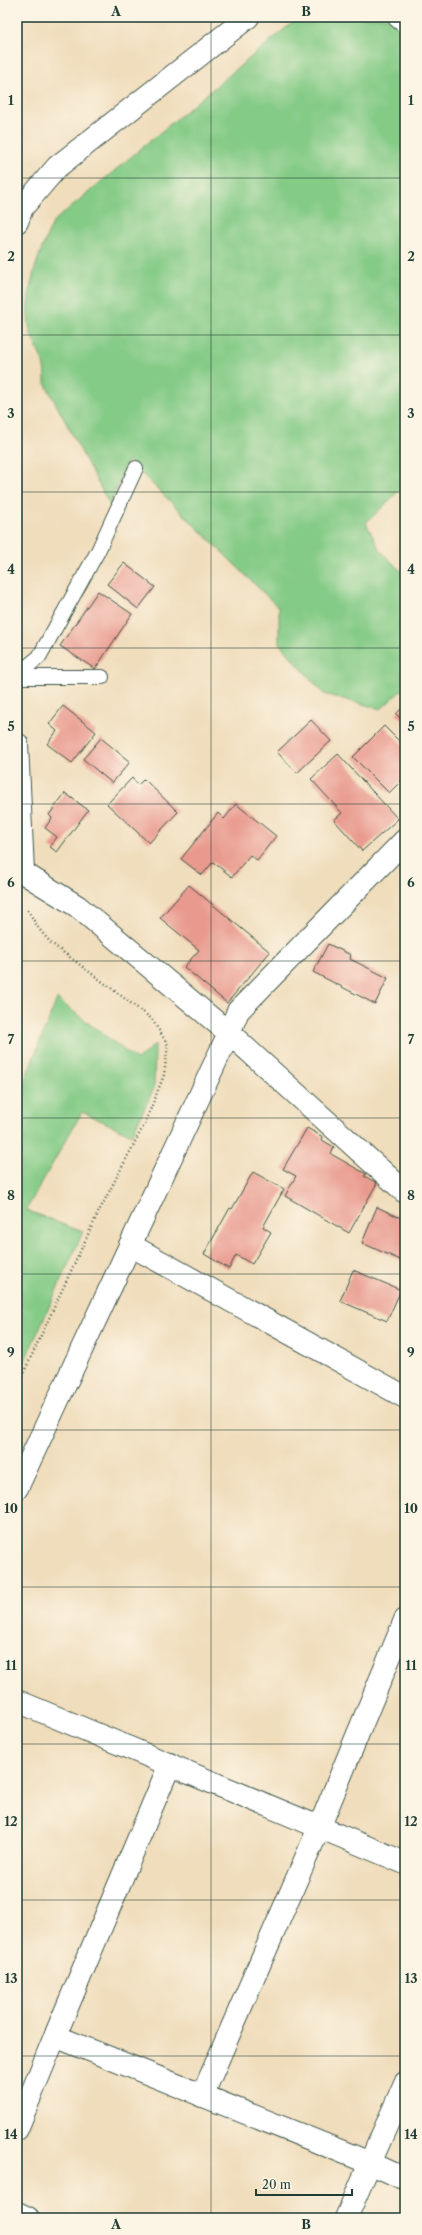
<svg xmlns="http://www.w3.org/2000/svg" width="422" height="2235" font-family="'Libre Caslon Text',serif">
  <style>
    .green { fill: #84cb86; stroke: #52845d }
    .building { fill: #e99a8e }
    .lines { fill: none; stroke-linecap: round; stroke-linejoin: round }
    .lane-casing { stroke: #3e5548; stroke-width: 16 }
    .street-casing { stroke: #3e5548; stroke-width: 24 }
    .path { stroke: #3e5548; stroke-width: 2.5; stroke-dasharray: 1 3; stroke-linecap: butt }
    .lane { stroke: #fff; stroke-width: 14 }
    .street { stroke: #fff; stroke-width: 22 }
    .grid { fill: none; stroke: #1f3d34; stroke-width: 1; stroke-opacity: 0.55 }
    .neatline { fill: none; stroke: #1f3d34; stroke-width: 1.5 }
    .grid-label { font-size: 13px; text-anchor: middle; font-weight: bold; fill: #1f3d34 }
  </style>
  <rect width="100%" height="100%" fill="#fcf5e5"/>
  <filter id="ink" filterUnits="userSpaceOnUse"><feTurbulence type="fractalNoise" baseFrequency=".025" numOctaves="2"/><feDisplacementMap in="SourceGraphic" scale="8" xChannelSelector="R" yChannelSelector="G"/><feConvolveMatrix kernelMatrix="1 2 1 2 8 2 1 2 1" color-interpolation-filters="sRGB"/></filter>
  <filter id="wash" filterUnits="userSpaceOnUse"><feTurbulence type="fractalNoise" baseFrequency=".012" numOctaves="4" result="noise"/><feDisplacementMap in="SourceGraphic" scale="16" xChannelSelector="R" yChannelSelector="G"/><feGaussianBlur stdDeviation="0.9" result="paint"/><feColorMatrix in="noise" values="0 0 0 0 0 0 0 0 0 0 0 0 0 0 0 0 0 1.4 0 .05"/><feComposite in="paint" operator="in"/></filter>
  <g filter="url(#wash)">
    <rect width="100%" height="100%" fill="#f0ddbc"/>
    <g class="green">
      <path d="M299 17H389L405 31V485L366 523 380 550 405 575V687L381 709 324 694 279 643V608L128 460 110 506 45 383C45 378 45 372 44 367 42 356 33 343 30 330 22 295 39 252 54 221Z"/>
      <path d="M57 999 137 1060 155 1044 154 1088 132 1135 82 1112 26 1210 83 1232 17 1378V1099Z"/>
    </g>
    <g id="blocks">
      <g class="building">
        <path d="M124 563 155 587 138 609 107 584Z"/>
        <path d="M98 591 132 614 95 669 60 646Z"/>
        <path d="M405 705V723L396 714Z"/>
        <path d="M63 706 96 732 72 763 47 744 57 731 49 724Z"/>
        <path d="M311 720 331 741 297 773 277 752Z"/>
        <path d="M384 726 405 747V777L389 793 353 757Z"/>
        <path d="M101 738 130 762 112 783 83 759Z"/>
        <path d="M338 754 398 819 362 851 334 820 342 813 311 779Z"/>
        <path d="M132 778 138 785 144 779 178 812 149 843 107 804Z"/>
        <path d="M65 793 88 810 57 852 50 847 57 837 45 828 52 818 49 815Z"/>
        <path d="M236 804 276 836 257 860 250 855 232 877 213 862 202 875 181 859 218 813 224 819Z"/>
        <path d="M189 885 270 952 227 1003 184 967 199 950 160 918Z"/>
        <path d="M328 944 351 955 350 959 388 978 375 1004 313 972Z"/>
        <path d="M307 1128 323 1137 322 1140 334 1147 331 1154 366 1174 364 1176 377 1183 349 1233 285 1196 296 1176 283 1169Z"/>
        <path d="M253 1172 284 1189 263 1227 271 1232 252 1264 236 1255 229 1269 204 1254 230 1208 232 1209Z"/>
        <path d="M377 1207 405 1220V1262L362 1243Z"/>
        <path d="M353 1270 401 1290 387 1321 340 1301Z"/>
        <path d="M405 1336V1348L400 1346Z"/>
      </g>
    </g>
  </g>
  <g filter="url(#ink)">
    <use href="#blocks" fill-opacity="0" stroke="#3e5548" stroke-width="1"/>
    <g class="lines">
      <defs>
        <g id="lane">
          <path d="M17 675 39 657 98 551 136 468"/>
          <path d="M17 677H102"/>
        </g>
        <g id="street">
          <path d="M399 17 405 22"/>
          <path d="M17 222 22 208 57 167 248 17"/>
          <path d="M17 744 23 871"/>
          <path d="M17 869 77 906 229 1033 238 1011 405 840"/>
          <path d="M130 1245 405 1397"/>
          <path d="M17 1488 229 1033 405 1192"/>
          <path d="M17 1701 405 1863"/>
          <path d="M55 2036 170 1764"/>
          <path d="M202 2096 319 1828 405 1620"/>
          <path d="M17 2129 55 2036 370 2163 405 2179"/>
          <path d="M17 2213 28 2218"/>
          <path d="M346 2218 405 2083"/>
        </g>
      </defs>
      <use href="#lane" class="lane-casing"/>
      <use href="#street" class="street-casing"/>
      <path class="path" d="M17 1387 98 1213 145 1123 164 1075 168 1045 152 1019 51 943 39 929 27 909"/>
      <use href="#lane" class="lane"/>
      <use href="#street" class="street"/>
    </g>
  </g>
  <path class="grid" d="M211 17V2218M17 178H405M17 335H405M17 492H405M17 648H405M17 804H405M17 961H405M17 1118H405M17 1274H405M17 1430H405M17 1587H405M17 1744H405M17 1900H405M17 2056H405"/>
  <rect width="422" height="2235" fill="none" stroke="#fcf5e5" stroke-width="44"/>
  <path d="M256 2189v6h96v-6" fill="none" stroke="#1f3d34" stroke-width="2"/>
  <text x="262" y="2189" font-size="12" fill="#1f3d34" stroke="#fcf5e5" stroke-width="3" paint-order="stroke">20 m</text>
  <rect x="22" y="22" width="378" height="2191" class="neatline"/>
  <g class="grid-label">
    <text x="116" y="16">A</text>
    <text x="306" y="16">B</text>
    <text x="11" y="105">1</text>
    <text x="411" y="105">1</text>
    <text x="11" y="261">2</text>
    <text x="411" y="261">2</text>
    <text x="11" y="418">3</text>
    <text x="411" y="418">3</text>
    <text x="11" y="574">4</text>
    <text x="411" y="574">4</text>
    <text x="11" y="731">5</text>
    <text x="411" y="731">5</text>
    <text x="11" y="887">6</text>
    <text x="411" y="887">6</text>
    <text x="11" y="1044">7</text>
    <text x="411" y="1044">7</text>
    <text x="11" y="1200">8</text>
    <text x="411" y="1200">8</text>
    <text x="11" y="1357">9</text>
    <text x="411" y="1357">9</text>
    <text x="11" y="1513">10</text>
    <text x="411" y="1513">10</text>
    <text x="11" y="1670">11</text>
    <text x="411" y="1670">11</text>
    <text x="11" y="1826">12</text>
    <text x="411" y="1826">12</text>
    <text x="11" y="1983">13</text>
    <text x="411" y="1983">13</text>
    <text x="11" y="2139">14</text>
    <text x="411" y="2139">14</text>
    <text x="116" y="2229">A</text>
    <text x="306" y="2229">B</text>
  </g>
</svg>
